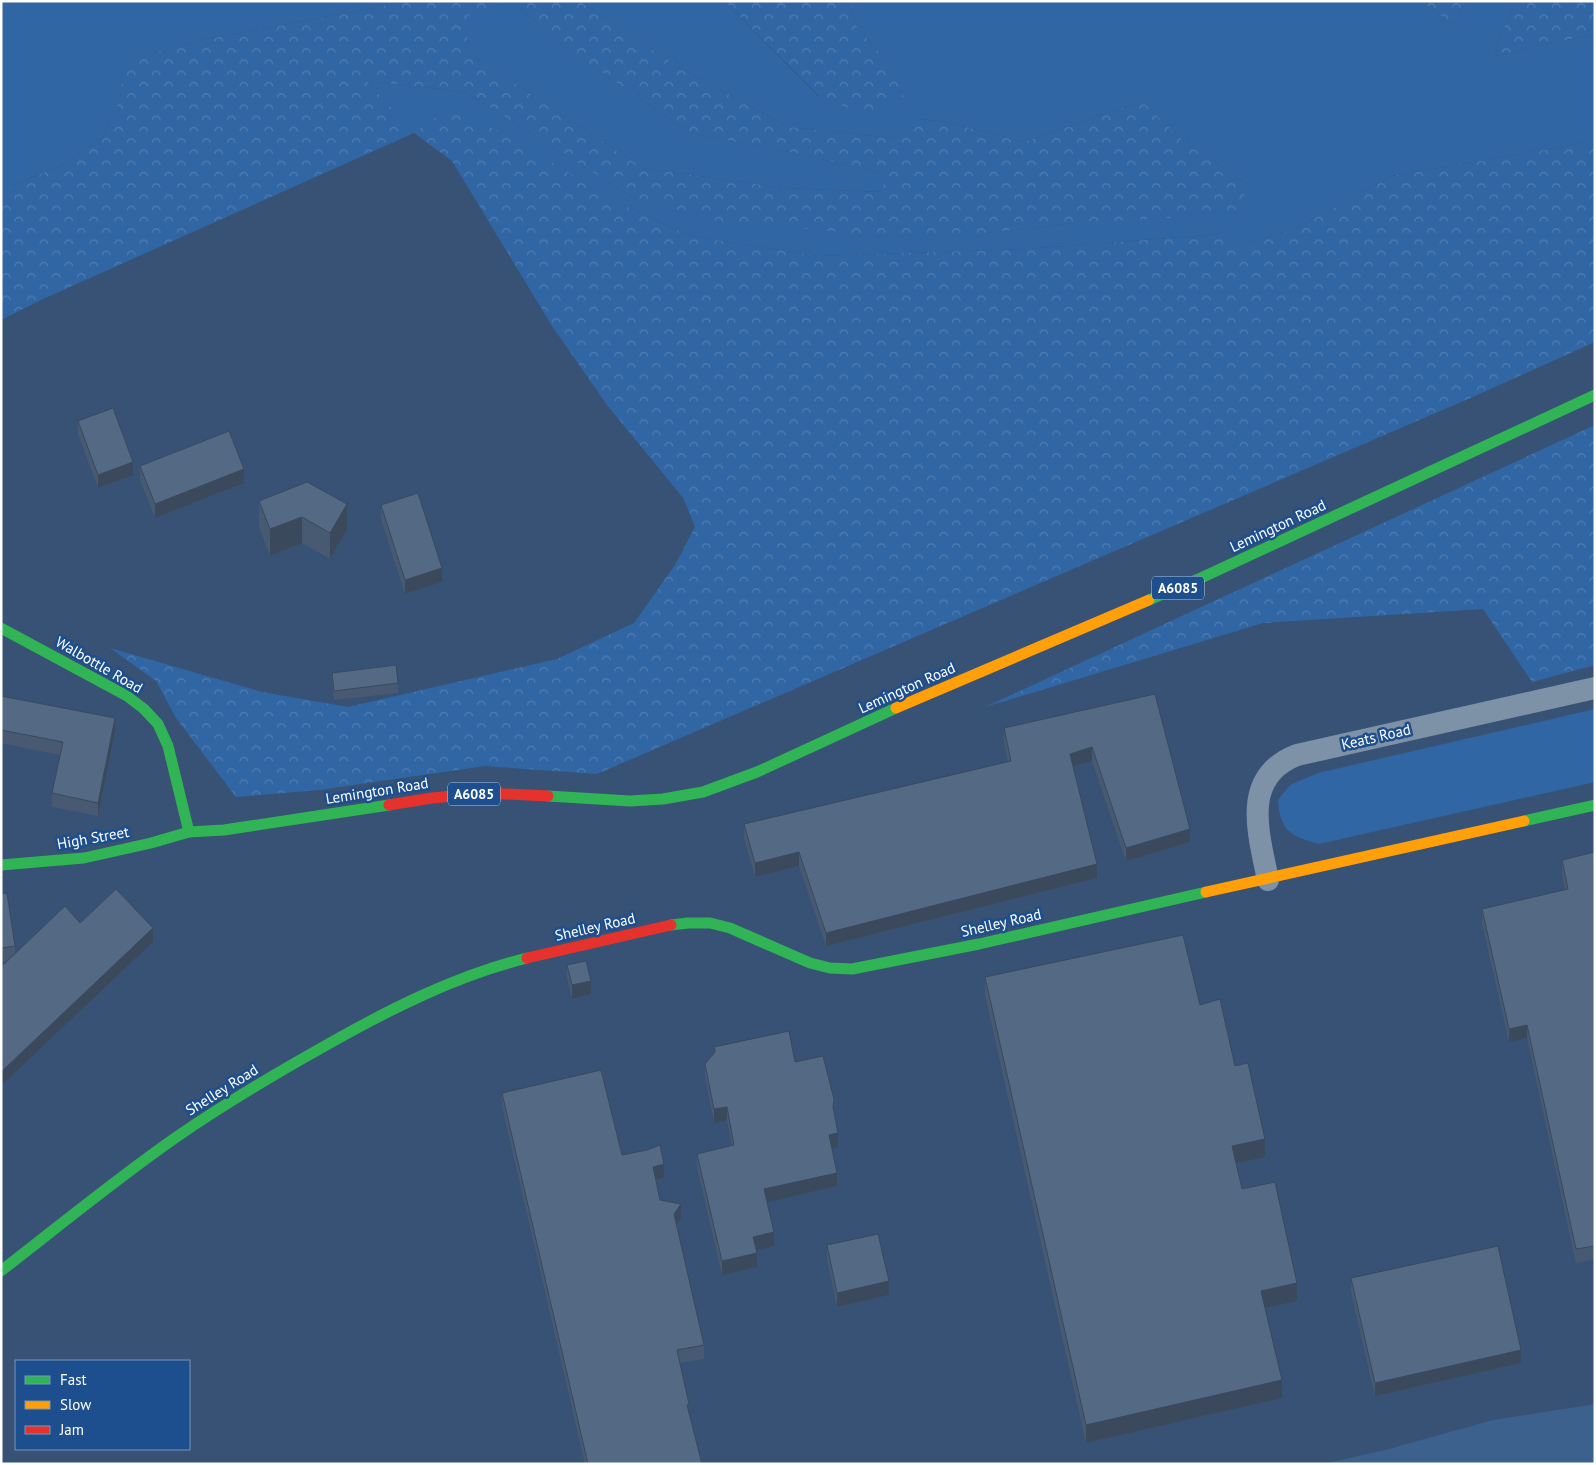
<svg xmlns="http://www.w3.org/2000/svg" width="1596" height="1465" font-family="'PT Sans',sans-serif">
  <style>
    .grass { fill: #3166a4 }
    .forest { fill: url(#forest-crowns) }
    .water { fill: #3c618d }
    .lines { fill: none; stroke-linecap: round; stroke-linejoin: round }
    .street { stroke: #7e92a7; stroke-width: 22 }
    .fast { stroke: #30b455; stroke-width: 11 }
    .slow { stroke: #ff9f0a; stroke-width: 11 }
    .jam { stroke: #e5322d; stroke-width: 11 }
    .wall { fill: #475a72 }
    .shaded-wall { fill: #3a4a5c }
    .building { fill: #536984; stroke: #3a4a5c }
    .labels { text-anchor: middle; stroke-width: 5; stroke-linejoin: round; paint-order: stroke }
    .shield { fill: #1d4f8e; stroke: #bbcadd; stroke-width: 1 }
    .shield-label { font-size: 14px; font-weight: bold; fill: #fff }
    .street-label { font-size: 15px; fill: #fff; stroke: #1d4f8e }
  </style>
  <defs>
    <pattern id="forest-crowns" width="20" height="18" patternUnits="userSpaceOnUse" patternTransform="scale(1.25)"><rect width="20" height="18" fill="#3166a4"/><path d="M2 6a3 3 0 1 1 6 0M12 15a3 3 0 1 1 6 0" fill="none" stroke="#507db2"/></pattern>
  </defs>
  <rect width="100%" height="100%" fill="#375274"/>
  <g class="grass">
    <path d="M1 1H399L390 5 198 41 126 61 120 98 104 136 65 164 7 188H1Z"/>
    <path d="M511 1H513L560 44 690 133 799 154 887 174 882 192 783 188 643 168 468 53 466 16Z"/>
    <path d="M579 1H724L819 97 889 64 854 23 852 1H1420L1453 25 1467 1H1516L1500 38 1495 56 1595 34V141L1392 176 1294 229 1240 246 1220 234 1028 249 818 256 690 236 617 202 414 133 367 81 466 92 633 198 987 233 1075 223 1248 185 1183 141 1142 101 1024 142 946 122 918 119 893 138 789 127 683 70Z"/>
    <path d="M1595 709V782L1319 844C1290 836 1280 831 1278 800L1290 785 1318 773Z"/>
  </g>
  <g class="forest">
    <path d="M399 1H511L467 16 468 53 643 168 783 188 881 192 887 174 799 154 690 133 560 44 513 1H579L683 70 789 127 893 138 917 119 946 122 1024 142 1142 101 1183 141 1248 185 1237 214 1075 223 987 233 875 235 717 221 633 198 466 92 367 81 414 132 448 109 501 132 617 202 690 236 818 256 1028 249 1221 234 1240 246 1294 229 1392 176 1595 141V342L1475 396 597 774 485 766 319 790 236 797 176 718 156 681 110 648 262 692 348 707 557 659 634 623 675 565 695 527 684 499 607 405 552 326 452 161 414 133 43 299 1 320V188H7L65 164 104 136 120 98 125 61 198 41 390 5Z"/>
    <path d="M724 1H852L854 23 889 64 904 97 867 115 820 97Z"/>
    <path d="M1420 1H1467L1453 25Z"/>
    <path d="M1516 1H1595V34L1495 56 1500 38Z"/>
    <path d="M1595 425V665L1532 682 1483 609 1263 623 985 707Z"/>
  </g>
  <path class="water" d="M1595 1404V1464H1323L1385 1450 1493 1420Z"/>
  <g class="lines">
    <path class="street" d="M1268 880C1259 834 1240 777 1297 755L1595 688"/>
    <g class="fast">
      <path d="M1149 600 1203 577 1595 395"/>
      <path d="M1 628 127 696 144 709 158 724 168 746 189 832"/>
      <path d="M548 796 630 801 663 799 703 792 757 772 896 708"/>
      <path d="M1524 821 1595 805"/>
      <path d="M1 865 84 858 151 843 189 832 224 830 389 805"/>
      <path d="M671 925 688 923H710L730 928 810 963 830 968 852 969 979 944 1206 892"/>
      <path d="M1 1271C59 1226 115 1180 175 1138 223 1105 273 1075 323 1047 388 1010 455 976 527 958"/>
    </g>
    <g class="slow">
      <path d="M896 708 1149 600"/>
      <path d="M1206 892 1524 821"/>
    </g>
    <g class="jam">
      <path d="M389 805 432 798 486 793 548 796"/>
      <path d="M527 958 671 925"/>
    </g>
  </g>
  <g class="wall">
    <path d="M78 421 133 475 98 488 78 434Z"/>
    <path d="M140 466 244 483 155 518 140 480Z"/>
    <path d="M259 501 347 530 330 559 302 543 270 556 259 527Z"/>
    <path d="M381 505 442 582 405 594 381 519Z"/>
    <path d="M332 673 398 683V693L334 700 332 682Z"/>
    <path d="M1155 694 1190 842 1126 861 1092 761 1073 766 1097 878 826 946 799 866 755 877 744 838V824L1008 762 1004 742V728Z"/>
    <path d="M1 696 115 732 98 816 52 807V793L60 755 1 743Z"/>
    <path d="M1595 852V1259L1576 1263 1527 1038 1509 1042 1482 923V909L1565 890 1562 873V860Z"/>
    <path d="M1 894 15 946V954L80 923 153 942 1 1086V967L8 961 1 962Z"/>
    <path d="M567 965 591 994 572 999 567 978Z"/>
    <path d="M985 977 1200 1005 1235 1066 1265 1157 1236 1163 1242 1189 1297 1301 1265 1308 1282 1398 1086 1443 985 995Z"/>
    <path d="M714 1047 795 1062 834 1111 838 1147 832 1148 837 1186 767 1202 774 1246 756 1250 757 1267 722 1275 697 1167V1154L732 1146 727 1120 714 1123 705 1077V1064L714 1053Z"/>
    <path d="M502 1093 664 1178 655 1180 660 1200 681 1218 676 1225 704 1345V1359L680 1363 689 1414 702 1464H585L502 1106Z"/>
    <path d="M827 1245 889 1295 837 1307 827 1259Z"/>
    <path d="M1351 1278 1521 1363 1375 1396 1351 1292Z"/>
  </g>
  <g class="shaded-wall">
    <path d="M133 462V475L98 488V475Z"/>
    <path d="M244 469V483L155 518V504Z"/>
    <path d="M347 504V530L330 559V533Z"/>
    <path d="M302 517V543L270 556V529Z"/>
    <path d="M442 568V582L405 594V580Z"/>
    <path d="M115 718V732L98 816V803Z"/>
    <path d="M1092 747V761L1070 767V754Z"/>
    <path d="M1190 829V842L1126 861V848Z"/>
    <path d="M799 852V866L755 877V863Z"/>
    <path d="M1097 864V878L826 946V933Z"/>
    <path d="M153 928V942L1 1086V1072Z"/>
    <path d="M591 981V994L572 999V985Z"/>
    <path d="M1527 1025V1038L1509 1042V1029Z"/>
    <path d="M727 1107V1120L714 1123V1109Z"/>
    <path d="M838 1133V1147L829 1149V1135Z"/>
    <path d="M1265 1139V1157L1232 1164V1146Z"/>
    <path d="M664 1164V1178L653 1180V1167Z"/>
    <path d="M837 1173V1186L764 1203V1189Z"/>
    <path d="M681 1204V1218L674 1228V1214Z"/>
    <path d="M774 1232V1246L753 1251V1237Z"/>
    <path d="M757 1253V1267L722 1275V1261Z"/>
    <path d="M889 1281V1295L837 1307V1293Z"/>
    <path d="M1297 1283V1301L1261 1309V1291Z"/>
    <path d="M1521 1350V1363L1375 1396V1383Z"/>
    <path d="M1282 1380V1398L1086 1443V1425Z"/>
  </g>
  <g class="building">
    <path d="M113 408 133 462 98 475 78 421Z"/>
    <path d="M229 431 244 469 155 504 140 466Z"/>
    <path d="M307 482 347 504 330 533 302 517 270 529 259 501Z"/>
    <path d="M418 493 442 568 405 580 381 505Z"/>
    <path d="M396 665 398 683 334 691 332 673Z"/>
    <path d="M1155 694 1190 829 1126 848 1092 747 1070 754 1097 864 826 933 799 852 755 863 744 824 1011 761 1004 728Z"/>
    <path d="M1 696 115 718 98 803 52 793 63 742 1 730Z"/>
    <path d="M1595 852V1246L1576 1249 1527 1025 1509 1029 1482 909 1568 889 1562 860Z"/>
    <path d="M116 889 153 928 1 1072V967L65 906 80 923Z"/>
    <path d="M7 893 15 946 1 948V894Z"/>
    <path d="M1183 935 1200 1005 1220 999 1235 1066 1248 1063 1265 1139 1232 1146 1242 1189 1275 1182 1297 1283 1261 1291 1282 1380 1086 1425 985 977Z"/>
    <path d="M586 961 591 981 572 985 567 965Z"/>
    <path d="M789 1031 795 1062 823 1056 834 1099 833 1107 838 1133 829 1135 837 1173 764 1189 774 1232 753 1237 757 1253 722 1261 697 1154 734 1145 727 1107 714 1109 705 1064 715 1052 714 1047Z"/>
    <path d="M601 1070 622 1155 647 1150 660 1145 664 1164 653 1167 660 1200 681 1204 674 1214 704 1345 677 1350 689 1404 687 1405 702 1464H588L502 1093Z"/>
    <path d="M878 1234 889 1281 837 1293 827 1245Z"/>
    <path d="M1498 1246 1521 1350 1375 1383 1351 1278Z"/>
  </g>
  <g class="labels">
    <g class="shield">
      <rect x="1152" y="576.5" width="52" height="23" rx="4"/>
      <rect x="448" y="782.5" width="52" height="23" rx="4"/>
    </g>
    <g class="shield-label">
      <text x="1178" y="593">A6085</text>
      <text x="474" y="799">A6085</text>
    </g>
    <g class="street-label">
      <text transform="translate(1278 526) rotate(-25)" y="5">Lemington Road</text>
      <text transform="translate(99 665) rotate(30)" y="5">Walbottle Road</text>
      <text transform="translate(907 688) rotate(-24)" y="5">Lemington Road</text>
      <text transform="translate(1376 737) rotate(-13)" y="5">Keats Road</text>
      <text transform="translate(377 791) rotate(-9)" y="5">Lemington Road</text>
      <text transform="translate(93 838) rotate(-10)" y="5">High Street</text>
      <text transform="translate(1001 923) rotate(-13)" y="5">Shelley Road</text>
      <text transform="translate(595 927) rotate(-13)" y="5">Shelley Road</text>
      <text transform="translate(222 1090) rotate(-32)" y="5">Shelley Road</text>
    </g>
  </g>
  <rect width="1596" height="1465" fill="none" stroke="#ffffff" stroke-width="5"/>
  <rect x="15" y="1360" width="175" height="90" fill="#1d4f8e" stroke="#7795bb"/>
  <rect x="25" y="1376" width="25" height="8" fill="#30b455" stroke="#7795bb"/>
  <text x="60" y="1385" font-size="15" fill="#ffffff">Fast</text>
  <rect x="25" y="1401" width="25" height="8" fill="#ff9f0a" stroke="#7795bb"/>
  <text x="60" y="1410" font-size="15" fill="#ffffff">Slow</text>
  <rect x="25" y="1426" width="25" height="8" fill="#e5322d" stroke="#7795bb"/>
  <text x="60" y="1435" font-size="15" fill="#ffffff">Jam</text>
</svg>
